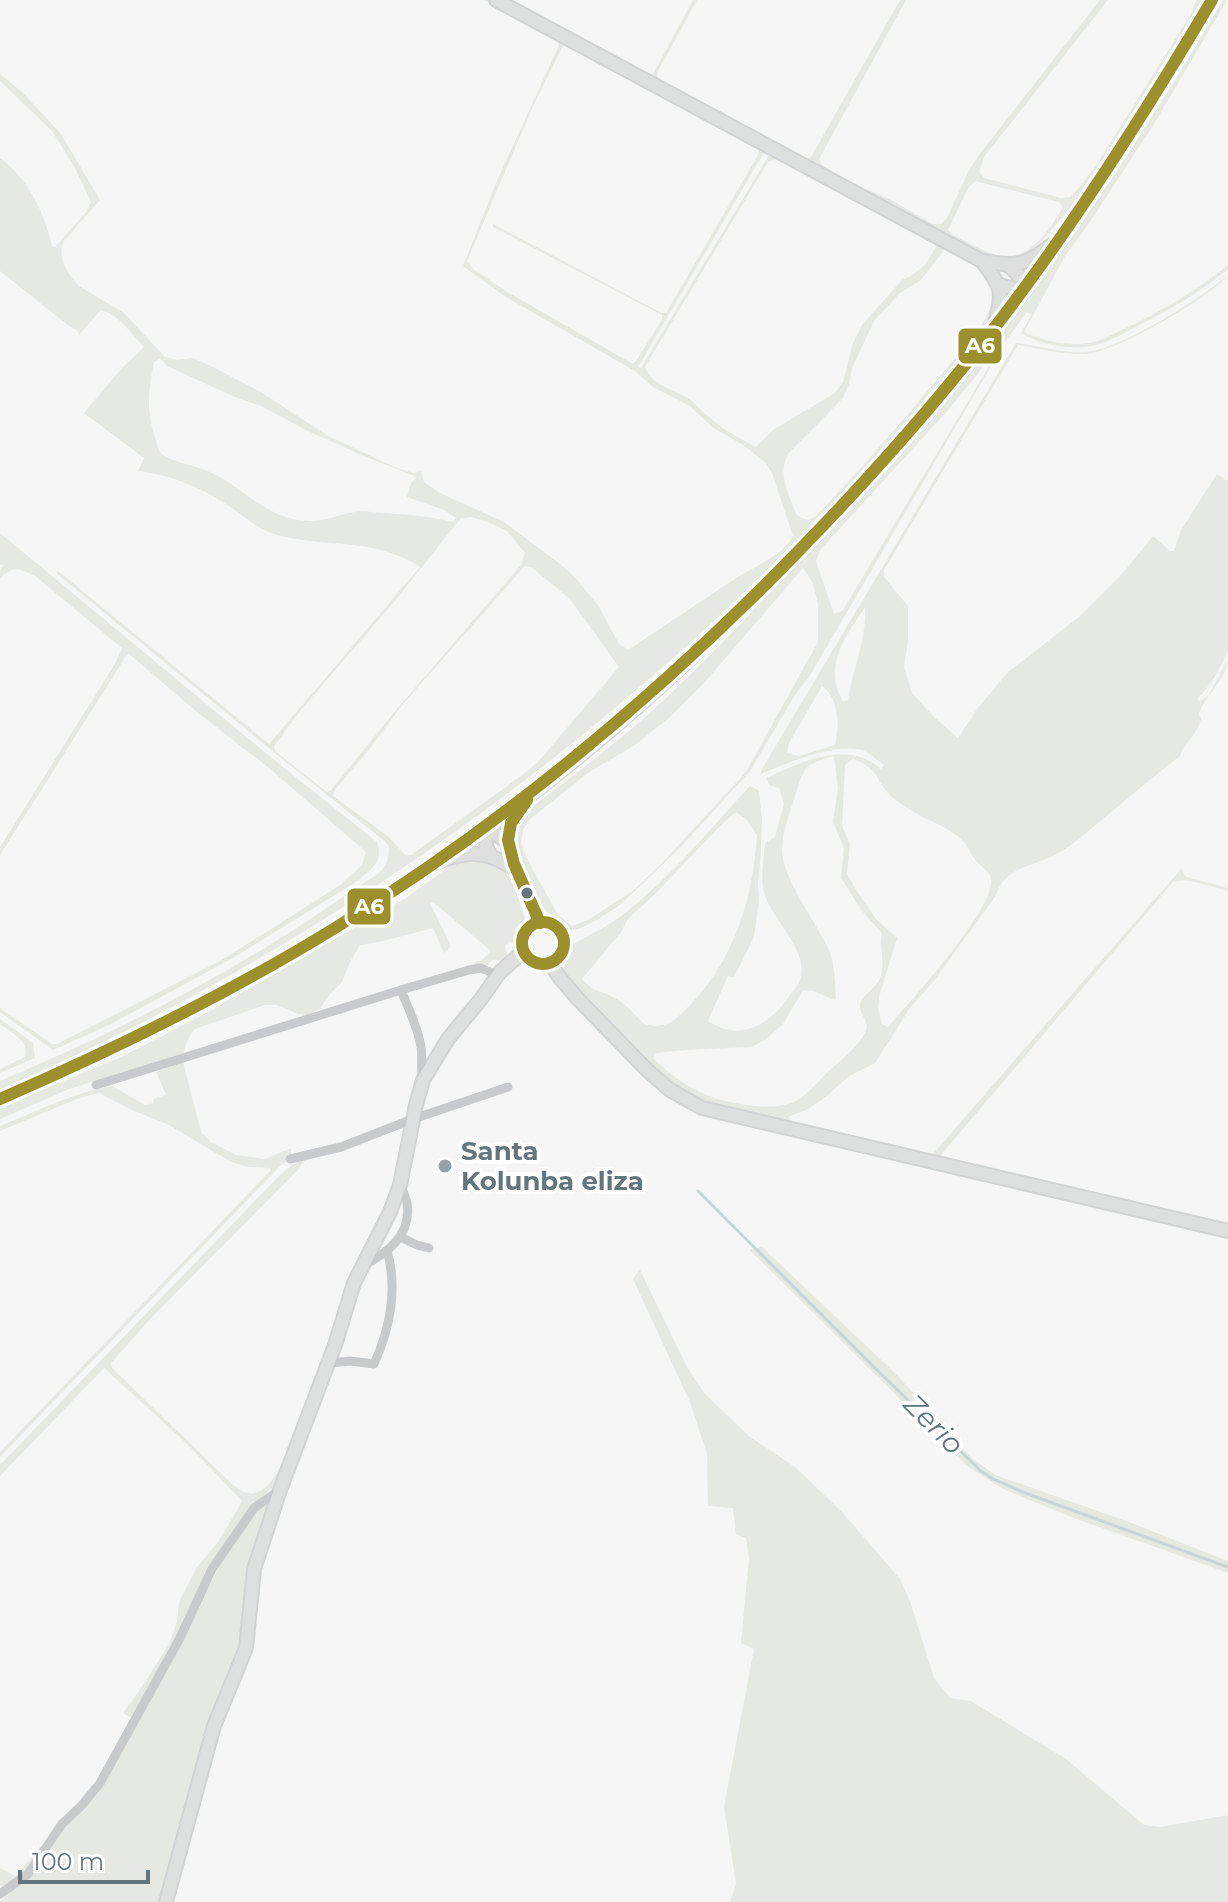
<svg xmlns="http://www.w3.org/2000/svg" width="1228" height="1902" font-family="Montserrat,sans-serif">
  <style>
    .green { fill: #e6e8e3; fill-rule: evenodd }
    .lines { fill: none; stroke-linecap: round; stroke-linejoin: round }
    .stream { stroke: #cad3d5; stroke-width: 3 }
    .secondary-casing { stroke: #d2d3d4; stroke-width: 16 }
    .primary-casing { stroke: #d2d3d4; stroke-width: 18 }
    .street { stroke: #c9cacb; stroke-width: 9 }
    .secondary { stroke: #dedfdf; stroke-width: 12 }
    .primary { stroke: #dedfdf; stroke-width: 14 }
    .bus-1-casing { stroke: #fff; stroke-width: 18 }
    .bus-1 { stroke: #9c902c; stroke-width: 12 }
    .bus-dot { fill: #64757e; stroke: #fff; stroke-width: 3 }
    .poi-dot { fill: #97a2a8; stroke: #fff; stroke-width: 3 }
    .labels { text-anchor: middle; stroke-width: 8; stroke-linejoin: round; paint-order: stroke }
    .poi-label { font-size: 26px; font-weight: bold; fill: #64757e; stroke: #fff; text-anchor: start }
    .water-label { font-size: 28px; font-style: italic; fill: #5f7478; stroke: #fff }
    .line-badge { stroke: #fff; stroke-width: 3 }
    .badge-label { font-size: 22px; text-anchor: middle; font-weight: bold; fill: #fff }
  </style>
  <rect width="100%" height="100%" fill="#f6f6f6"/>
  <g class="green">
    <path d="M484 0H489L765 149 762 156 638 367 641 368 771 152 976 265C988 275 997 289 994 305 991 328 929 397 911 417 661 705 350 937 0 1090V1081C99 1039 196 992 287 934 318 915 347 893 378 874 387 865 389 859 389 846L382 839 281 758 56 573 58 571 269 744 420 567C374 537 327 548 277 535 259 530 244 516 229 506 201 487 171 475 138 471L144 458 84 413 122 368 144 347C132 334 119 315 101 310L79 335 77 330 69 326 0 271V158C28 178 45 214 52 246L55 247 86 212 91 202 74 166 52 131 0 81V74L22 92 61 134 100 200 64 241C56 256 68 275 79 286L124 313 165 357 177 360 193 358 211 366 261 392 328 436 397 468 414 473 421 471 424 482 440 493 504 522 560 564 575 577 599 607 619 644 628 650C663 627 698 603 733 580 753 566 781 558 793 536L772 473 765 462 743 445 712 427 690 406 653 387 635 371 506 297 463 266 496 183 559 45 557 39ZM564 44 743 139 759 150 758 155 666 313H662L493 224V227L662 315V320L636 361 633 364 509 293 473 269 467 261 533 106ZM776 159 933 241 936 247 925 265 911 276 902 280 862 325 853 343 843 382 835 393 773 430 756 447C739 438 722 429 708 416 701 411 697 404 689 399 673 388 653 387 645 367L768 162ZM945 249C963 259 990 269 992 293 992 298 991 306 989 311 980 332 960 352 945 370 904 420 861 469 816 516L809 520 801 518 796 514C789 494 777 475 788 454L843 398 849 384 852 368 874 321 900 293 921 280ZM160 358 167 366 235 397 261 406 308 431 366 457 417 477 411 483 407 497 444 510 456 518 453 522C427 516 406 514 380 513 372 512 363 511 355 512 338 514 326 522 308 521 263 519 242 484 205 470 193 465 167 461 160 452 159 450 156 442 156 440 146 412 148 391 154 362ZM471 517 488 522 507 531 525 553 521 565 396 710 331 790 327 792 275 751 274 746 301 710 399 596 461 518ZM525 566 531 567 570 599 619 667 538 762 521 776 411 855 406 856 389 837 333 796 334 791 371 747 403 704Z"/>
    <path d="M503 0H509L652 76 693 0H697L658 71 657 76 662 82 806 158 811 157 900 0H906L819 159 822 165 851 182 891 200 933 224H941L947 218 969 170 982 151 1100 0H1108L984 157 979 172 984 178 1061 198 1070 197 1077 190 1095 167 1191 14 1196 0H1204C1152 87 1102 177 1032 252 1001 269 972 248 943 235ZM975 181 1059 202 1063 207C1050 229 1030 261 1001 256 984 253 968 242 953 235L948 230 968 188Z"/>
    <path d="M1223 0H1227L1157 119 1090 222 1065 256 1024 332C1039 339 1062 345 1079 344 1096 344 1111 335 1126 328 1164 310 1195 291 1228 265V269C1201 292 1171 309 1139 325 1126 332 1113 340 1099 344 1076 351 1041 346 1021 333L1032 314 1026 313 1005 342 809 677 795 695 750 771 681 847 620 905 597 920 578 929 567 930C561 924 553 920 548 913 541 905 536 894 531 885 518 859 503 840 524 813 564 783 605 752 643 719 697 671 747 617 797 565 853 506 909 448 960 385 1058 264 1145 135 1223 0ZM992 356 994 357 991 363 849 600 842 611 834 614 816 561 821 549 949 409ZM803 568 813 583 818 604V642L746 772 661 864 634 890 588 920 572 926 558 915 526 857 521 843 523 830 529 820 588 773 635 745 670 717 704 683Z"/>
    <path d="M1228 275C1212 297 1115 352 1087 354 1064 355 1040 349 1018 345L884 570V577L908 606V641L904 667 912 693 934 717 958 738 977 709 1007 673 1079 617 1122 574 1153 536 1170 551H1174L1181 530 1217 474 1228 481V651C1220 668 1212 685 1197 699L1200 702 1209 694 1228 659C1226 681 1205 694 1199 714L1201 719C1196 737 1185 741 1180 756 1153 777 1128 798 1103 819 1087 832 1071 847 1053 856 1028 868 1005 867 995 897L933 982 910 1008 875 1063 849 1076 828 1095 808 1109 788 1117 795 1124 932 1155 1182 868 1183 874 1187 877 1228 888V891C1212 887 1189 877 1173 882L940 1156 1005 1173 1228 1224V1228L705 1106 665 1082 605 1022 595 1008 566 975 564 968 571 945C587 936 605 928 620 917 668 881 709 830 750 786L759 791 762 819 761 851 758 884 759 901 754 937 734 977 728 976 708 1021C725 1032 742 1034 759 1025 772 1018 782 1007 790 995 793 991 799 985 800 980 811 952 770 918 764 892 760 877 764 858 765 843L775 837 784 804 779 788 769 785 767 778C802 761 848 739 881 769L884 765C878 761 871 754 864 751 840 741 784 764 761 774L762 769 1016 343C1039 345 1062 354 1085 352 1120 350 1201 298 1228 275ZM865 607C867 639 853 668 848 700L843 701C822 667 846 636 865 607ZM822 686C839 698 840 726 835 745L799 756 787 753 789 743ZM834 756 838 788 833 822 844 848 841 878 862 911 882 933C879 948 885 961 881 976 877 988 861 996 860 1004 859 1016 871 1021 865 1033 857 1048 842 1059 831 1069 820 1079 807 1096 794 1102 781 1107 770 1107 757 1106 715 1103 683 1088 653 1058L655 1053 686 1050 751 1047 765 1040 783 1024 803 990 814 991 834 1000 836 999C835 983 835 965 829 950 817 923 782 879 782 850 782 832 790 813 795 796 805 766 803 765 834 756ZM853 759C881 769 874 780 892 797 897 802 905 806 912 811 930 822 950 827 964 842 969 847 970 853 974 858 978 865 987 869 990 876 1002 902 907 1005 888 1027L882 1024 878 1008 879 997 897 938 876 919 856 890 847 874 850 844 842 826 845 765ZM736 812 747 820 757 835C753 897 735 958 691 1004 675 1020 668 1030 644 1024 635 1015 626 1004 615 998 600 989 595 994 582 979L621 932 628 919 657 892 722 824Z"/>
    <path d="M0 533 273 759 377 842C384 862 371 870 356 882L233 958 109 1025 53 1050 0 1012V1008L52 1044H57L220 961 273 928 340 885 362 865 366 852 269 768 197 712 128 653 0 855V847L115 664 122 648 35 576C20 569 13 564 0 579V571L4 565 0 564Z"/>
    <path d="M473 859C494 859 498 865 512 879L511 881 522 908 525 920 515 946 512 942H509L505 946 508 956 501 960C494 959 492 959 488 965H474L476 961H481L491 951 433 902 430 903 451 946 444 953 433 928 379 942 360 945 351 960 342 982 330 994 320 1009 307 1015 298 1014 277 1005H265L195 1029 189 1037 183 1053 69 1089 0 1119V1108L121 1057 212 1010 406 898 447 868Z"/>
    <path d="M0 1019 33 1043 35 1058 0 1073V1069L25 1057C30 1041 12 1033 0 1024Z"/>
    <path d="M183 1062 201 1132 211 1142 236 1155 265 1159 291 1148V1155L294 1156 281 1165 0 1457V1452L271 1170 270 1168 248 1167 231 1162 167 1124 134 1111 99 1093 77 1099 0 1131V1126C37 1111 73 1093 112 1086L145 1105 154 1103 153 1099 166 1095 156 1072Z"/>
    <path d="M305 1158 298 1170 151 1318 111 1363 112 1368 233 1485C237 1487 240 1491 244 1492 275 1504 292 1436 300 1416L301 1421 279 1481 252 1507 189 1614 132 1718 123 1713 139 1691 170 1643 177 1621 179 1602 197 1567 218 1542 240 1505 241 1500 186 1443 104 1368 0 1476V1465L278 1177 292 1165Z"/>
    <path d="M762 1247 897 1375 972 1458 995 1475 1129 1522 1228 1561V1573L1071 1517 1003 1489 966 1465 750 1250Z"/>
    <path d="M640 1270 687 1367 704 1393 750 1437 795 1467 842 1512 900 1579 910 1601 934 1678 950 1698 971 1701 1066 1759 1144 1825 1161 1827 1228 1815V1902H730L736 1884 724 1807 754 1649 741 1643 749 1558 746 1538 736 1534 733 1508 708 1506 707 1454 690 1402 633 1279Z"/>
    <path d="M274 1496C258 1539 239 1583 246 1630L162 1902H0L9 1894 0 1885V1868L16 1876 41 1846 51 1848 68 1823 80 1812C116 1751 153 1690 188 1628 212 1586 233 1523 274 1496Z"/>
  </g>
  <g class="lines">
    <path class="stream" d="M698 1191 883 1376 981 1471 993 1479 1025 1493 1228 1567"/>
    <defs>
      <g id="secondary">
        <path d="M496 0 982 261C1016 267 1025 266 1053 244"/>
        <path d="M982 261C1004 291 1003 291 994 327"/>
        <path d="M1000 285 1022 291C1023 278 1017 272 1007 265"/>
        <path d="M526 802C519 810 512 818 509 828 502 851 520 874 528 893 532 903 536 913 540 923"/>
        <path d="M492 857 487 849 483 828 492 831 507 842"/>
        <path d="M444 860C473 849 491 853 516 870"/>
        <circle cx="543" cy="943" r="21"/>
        <path d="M550 963 560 978 579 1000 647 1070 670 1090 702 1108 1228 1231"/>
        <path d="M166 1902 214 1726 246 1648 254 1569 280 1490 335 1345 354 1283 390 1212 400 1185 416 1105 423 1080 448 1039 481 999 500 972 524 951"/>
      </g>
      <path id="primary" d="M0 1099C116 1049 228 994 335 928 439 864 540 791 632 710 687 662 739 611 790 560 866 482 939 401 1005 314 1081 214 1148 108 1212 0"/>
    </defs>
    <use href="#secondary" class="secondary-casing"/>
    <use href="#primary" class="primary-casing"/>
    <g class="street">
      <path d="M401 990C408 1008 418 1027 421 1047 423 1058 420 1068 423 1080"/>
      <path d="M96 1085 401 990 469 970 481 968 497 975"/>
      <path d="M290 1159 341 1147 413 1119 508 1087"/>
      <path d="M400 1237 417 1245 429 1248"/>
      <path d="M361 1267C386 1254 412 1236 407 1203 406 1197 402 1190 400 1185"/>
      <path d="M329 1363 350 1361 374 1364C390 1329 398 1288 387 1251"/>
      <path d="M0 1894 28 1874 62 1824 82 1805 100 1783 180 1638 212 1569 254 1508 280 1490"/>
    </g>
    <use href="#secondary" class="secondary"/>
    <use href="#primary" class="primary"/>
    <defs>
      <g id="bus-1">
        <path d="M527 800 511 823 508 840 514 864 540 923"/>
        <circle cx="543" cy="943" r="21"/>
        <path d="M0 1099C115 1049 228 994 335 928 493 831 635 714 766 584 851 499 932 410 1005 314 1081 214 1148 108 1212 0"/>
      </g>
    </defs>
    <use href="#bus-1" class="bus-1-casing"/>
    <use href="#bus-1" class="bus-1"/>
  </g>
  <circle class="bus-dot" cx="527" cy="893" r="7"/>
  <circle class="poi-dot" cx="445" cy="1166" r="8"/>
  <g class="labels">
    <g class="poi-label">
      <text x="461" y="1160">Santa<tspan x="461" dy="30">Kolunba eliza</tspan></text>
    </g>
    <g class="water-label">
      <text transform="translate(934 1424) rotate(45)" y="10">Zerio</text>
    </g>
  </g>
  <g class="line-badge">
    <rect x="957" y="327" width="46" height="38" rx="8" fill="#9c902c"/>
    <rect x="346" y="887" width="46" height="39" rx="8" fill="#9c902c"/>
  </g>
  <g class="badge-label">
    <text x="980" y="353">A6</text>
    <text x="369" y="914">A6</text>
  </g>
  <path d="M20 1870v12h128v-12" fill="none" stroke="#64757e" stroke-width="4"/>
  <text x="32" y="1870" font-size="24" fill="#64757e" stroke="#ffffff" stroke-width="6" paint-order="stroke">100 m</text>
</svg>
